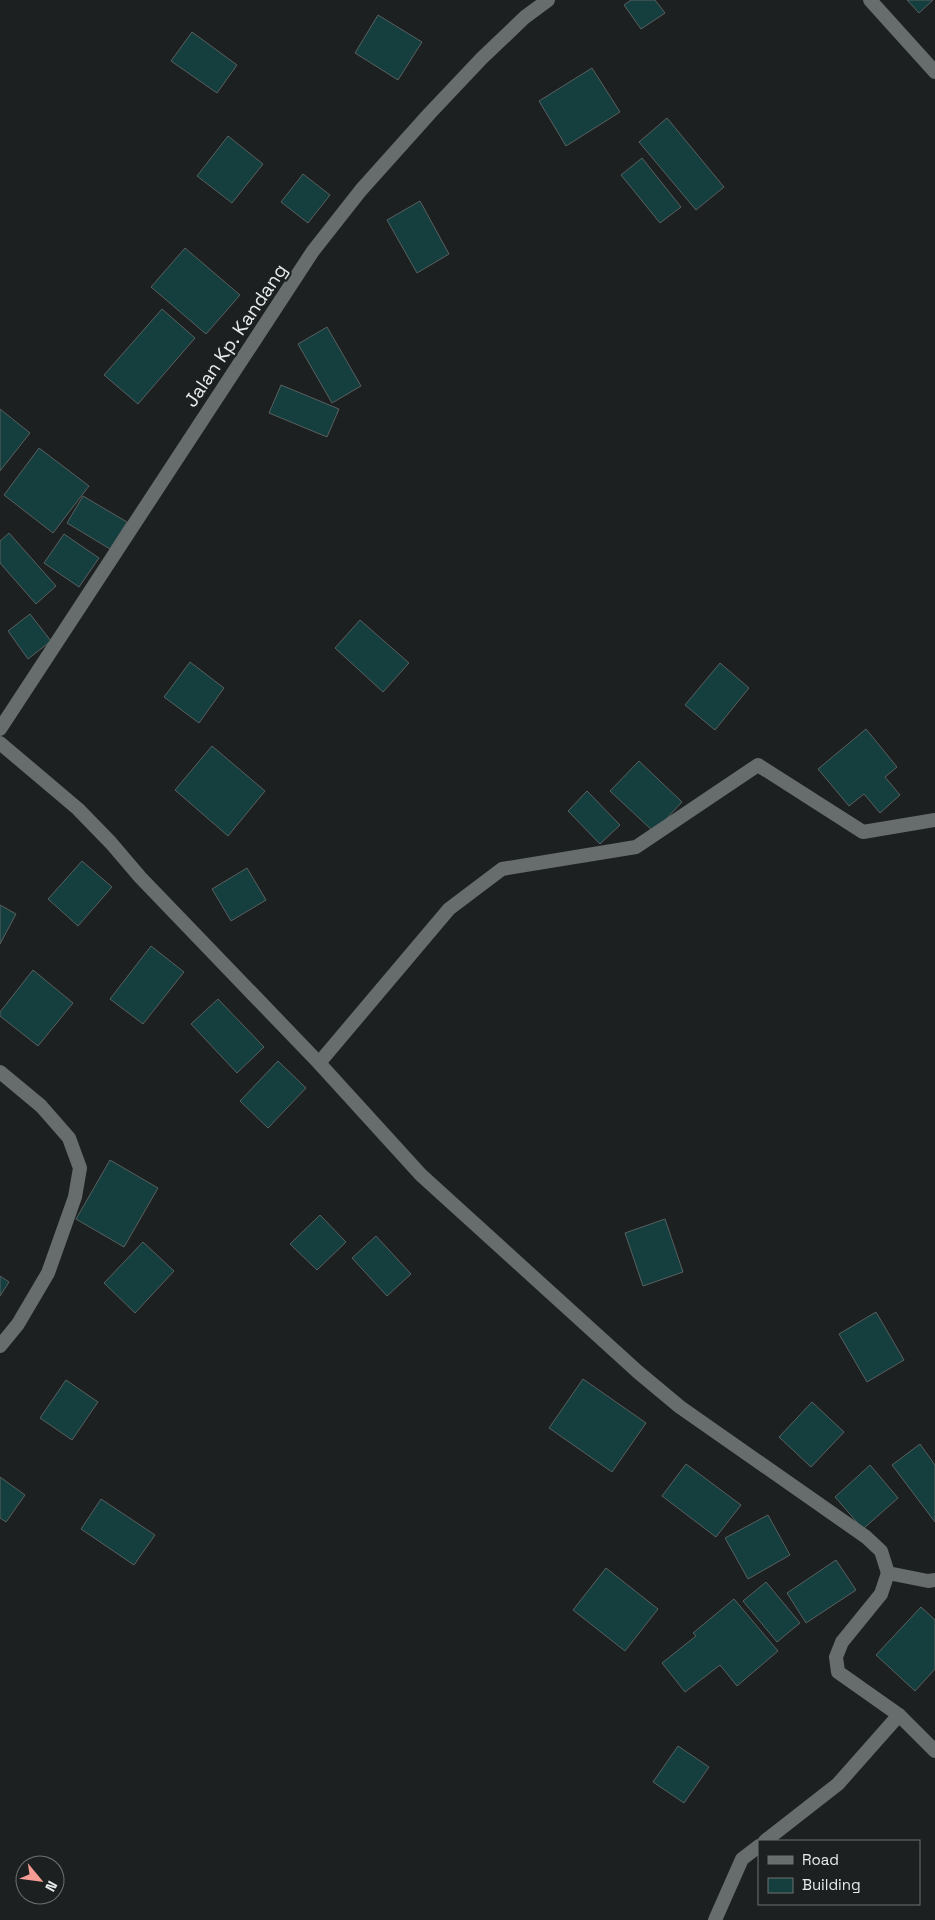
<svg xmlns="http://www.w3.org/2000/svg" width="935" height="1920" font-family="'Space Grotesk',sans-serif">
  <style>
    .building { fill: #153e3f; stroke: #5a5f5f }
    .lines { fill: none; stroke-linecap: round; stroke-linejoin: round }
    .minor { stroke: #676c6c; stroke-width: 14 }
    .labels { text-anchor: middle; stroke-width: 4.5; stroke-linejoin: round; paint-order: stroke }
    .street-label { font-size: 19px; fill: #e9ebeb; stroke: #1c2020 }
  </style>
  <rect width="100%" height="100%" fill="#1c2020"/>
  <g class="building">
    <path d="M631 0H655L665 13 641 29 624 5Z"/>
    <path d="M907 0H933L919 13Z"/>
    <path d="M378 15 422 42 398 80 355 53Z"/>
    <path d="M192 32 237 65 217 93 171 61Z"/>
    <path d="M592 68 620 112 566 146 539 101Z"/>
    <path d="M667 118 724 187 696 210 639 142Z"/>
    <path d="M228 136 263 164 232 203 197 176Z"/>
    <path d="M642 158 681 207 660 223 621 175Z"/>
    <path d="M303 174 330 195 308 223 281 202Z"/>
    <path d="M420 201 449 254 417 273 387 220Z"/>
    <path d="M185 248 240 295 206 334 151 287Z"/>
    <path d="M162 309 195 338 138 404 104 375Z"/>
    <path d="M327 327 361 386 332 403 298 344Z"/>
    <path d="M281 385 339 409 327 437 269 413Z"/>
    <path d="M0 409 30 433 0 471Z"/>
    <path d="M39 448 89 486 53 533 4 495Z"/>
    <path d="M83 496 127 522 110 549 67 523Z"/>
    <path d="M9 533 56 586 36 604 0 563V541Z"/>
    <path d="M64 534 99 558 79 587 44 563Z"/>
    <path d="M30 614 51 641 28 659 8 631Z"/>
    <path d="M360 620 409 663 383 692 335 648Z"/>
    <path d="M190 662 224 688 199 723 164 697Z"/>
    <path d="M720 663 749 688 715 730 685 705Z"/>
    <path d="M866 729 897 767 885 777 900 795 880 813 864 794 849 806 818 769Z"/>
    <path d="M212 746 265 791 228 836 175 790Z"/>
    <path d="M639 761 682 802 654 832 610 791Z"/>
    <path d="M587 791 620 825 600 844 568 811Z"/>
    <path d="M82 861 112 887 78 926 48 899Z"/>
    <path d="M247 868 266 900 231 921 212 889Z"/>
    <path d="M0 905 16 914 0 944Z"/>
    <path d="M151 946 184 972 143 1024 110 999Z"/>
    <path d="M33 970 73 1003 38 1046 0 1016V1012Z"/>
    <path d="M218 999 264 1047 237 1073 191 1024Z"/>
    <path d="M278 1061 306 1088 268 1128 240 1101Z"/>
    <path d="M110 1160 158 1188 124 1247 76 1219Z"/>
    <path d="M320 1215 346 1242 317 1270 290 1244Z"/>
    <path d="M665 1219 683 1272 643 1286 625 1233Z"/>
    <path d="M376 1236 411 1274 387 1296 352 1258Z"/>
    <path d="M143 1242 174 1271 135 1313 104 1283Z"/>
    <path d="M0 1276 9 1282 0 1296Z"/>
    <path d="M876 1312 904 1360 867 1382 839 1334Z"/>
    <path d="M583 1379 646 1423 612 1472 549 1428Z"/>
    <path d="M66 1380 98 1402 72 1440 40 1418Z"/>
    <path d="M812 1402 844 1432 811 1467 779 1437Z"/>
    <path d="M920 1444 935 1465V1522L892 1465Z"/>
    <path d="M686 1464 741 1505 716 1537 662 1496Z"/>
    <path d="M870 1465 898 1498 863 1529 835 1497Z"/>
    <path d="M0 1477 25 1495 6 1522 0 1518Z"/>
    <path d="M101 1499 155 1535 134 1565 81 1529Z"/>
    <path d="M768 1515 790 1555 748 1579 725 1538Z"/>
    <path d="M836 1560 856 1590 806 1623 787 1593Z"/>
    <path d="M606 1568 658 1609 625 1651 573 1610Z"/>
    <path d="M766 1582 800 1623 777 1642 743 1601Z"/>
    <path d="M734 1599 778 1651 737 1686 720 1665 685 1692 662 1663 696 1636 693 1633Z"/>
    <path d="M921 1607 935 1620V1669L915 1691 876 1655Z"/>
    <path d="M678 1746 709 1767 684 1803 653 1782Z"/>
  </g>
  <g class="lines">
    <g class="minor">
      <path d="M870 0 935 72"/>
      <path d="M0 729 313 251 361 190 430 113 482 58 525 17 548 0"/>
      <path d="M0 743 78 809 111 843 140 877 319 1063 421 1175 638 1372 680 1407 866 1537 881 1551 888 1573 928 1581 935 1580"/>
      <path d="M319 1063 449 909 502 869 636 847 758 765 863 832 935 820"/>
      <path d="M0 1072 41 1106 69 1138 80 1168 75 1197 48 1273 18 1324 0 1346"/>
      <path d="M888 1573 881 1594 842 1642 836 1657 838 1672 899 1715 935 1751"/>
      <path d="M765 1841 838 1784 899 1715"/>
      <path d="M715 1920 742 1859 759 1846"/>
    </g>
  </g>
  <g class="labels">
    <g class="street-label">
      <text transform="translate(235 335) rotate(-56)" y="7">Jalan Kp. Kandang</text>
    </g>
  </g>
  <rect x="758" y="1840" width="162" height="65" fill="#1c2020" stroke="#6e7171"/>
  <rect x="768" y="1856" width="25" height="8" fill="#676c6c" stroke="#6e7171"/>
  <text x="802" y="1865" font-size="15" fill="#e9ebeb">Road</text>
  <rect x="768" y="1878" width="25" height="15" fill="#153e3f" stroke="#6e7171"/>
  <text x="802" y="1890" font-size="15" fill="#e9ebeb">Building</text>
  <g transform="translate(40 1880) rotate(119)"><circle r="24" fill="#1c2020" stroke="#6e7171"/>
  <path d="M0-4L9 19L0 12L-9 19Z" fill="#f59c94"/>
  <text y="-8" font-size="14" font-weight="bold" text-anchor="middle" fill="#e9ebeb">N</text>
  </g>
</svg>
